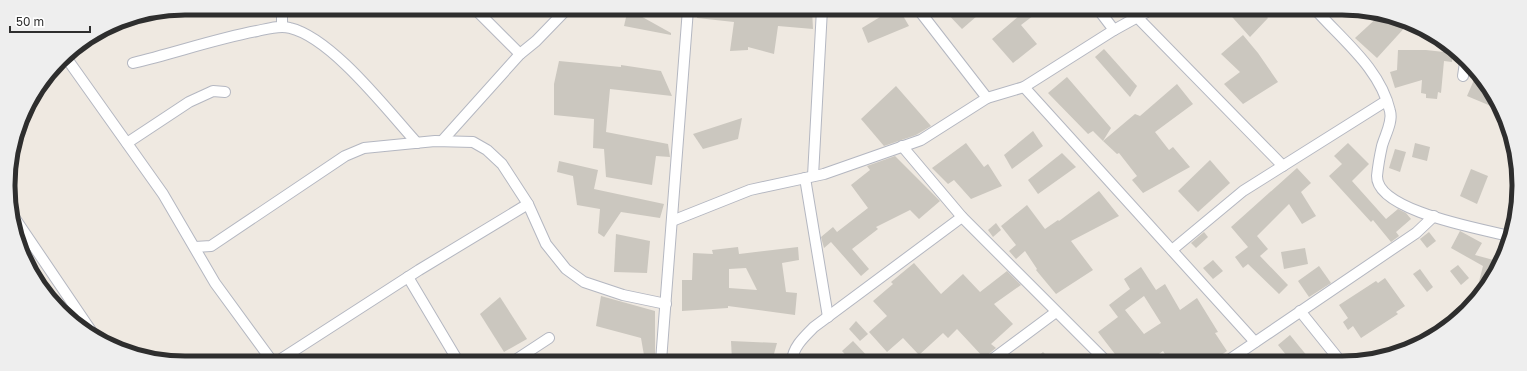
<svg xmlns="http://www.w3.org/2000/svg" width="1527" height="371" font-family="'Golos Text',sans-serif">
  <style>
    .building { fill: #cbc7bf; fill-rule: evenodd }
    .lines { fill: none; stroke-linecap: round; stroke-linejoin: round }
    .minor-casing { stroke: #b4b7c1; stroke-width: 12 }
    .minor { stroke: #fff; stroke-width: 10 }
    .rim { fill: none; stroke: #2e2e2e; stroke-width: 5 }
  </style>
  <rect width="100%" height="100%" fill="#efe9e1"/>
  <g class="building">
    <path d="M628 9 671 33V35L624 26Z"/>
    <path d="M698 9H812L813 29 778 26 774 54 748 47V50L730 51 734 22 697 18Z"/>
    <path d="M893 9H899L909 26 868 43 862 28Z"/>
    <path d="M943 9H985L962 29Z"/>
    <path d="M1027 9H1042L1021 25 1037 44 1013 63 992 39Z"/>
    <path d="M1225 9H1260L1268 18 1250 37Z"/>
    <path d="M1380 15 1408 24 1377 58 1355 38Z"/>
    <path d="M1243 35 1258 53 1278 82 1243 104 1224 84 1240 72 1221 54Z"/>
    <path d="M1104 49 1137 86 1130 97 1095 57Z"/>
    <path d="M1398 50H1426L1453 53 1452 62 1444 61 1441 93 1438 92 1437 99 1426 98V94L1421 93 1422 80 1395 88 1390 72 1397 70Z"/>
    <path d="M559 61 621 67V65L661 71 672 96 610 89 606 132 668 144 670 157 656 156 652 185 606 177 604 149 593 148 594 119 554 115V84Z"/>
    <path d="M1477 73 1482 78 1498 109 1467 96Z"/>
    <path d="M1067 77 1111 128 1103 141 1093 131 1088 134 1048 93Z"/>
    <path d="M1177 84 1193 104 1155 132 1169 150 1173 147 1190 167 1143 193 1132 180 1137 176 1119 153 1117 154 1103 141 1135 114 1140 116Z"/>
    <path d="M896 86 931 126 916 135 884 146 861 119Z"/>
    <path d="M742 118 738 139 703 149 693 134Z"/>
    <path d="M1033 131 1043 146 1012 169 1004 155Z"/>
    <path d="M966 143 984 167 988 164 1002 186 971 199 954 180 948 184 932 168Z"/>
    <path d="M1348 143 1369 164 1352 181 1386 219 1398 209 1406 213 1411 219 1396 232 1399 236 1391 242 1373 220 1371 222 1329 176 1342 164 1334 156Z"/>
    <path d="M1415 143 1430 147 1427 161 1412 157Z"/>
    <path d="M1395 149 1406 152 1400 172 1389 168Z"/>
    <path d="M1062 153 1076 167 1038 194 1028 180Z"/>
    <path d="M895 156 940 201 919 219 910 210 876 227 878 229 852 249 869 269 861 276 831 242 824 248 821 237 833 227 837 232 868 208 851 185 870 170 867 166Z"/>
    <path d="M1210 160 1230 183 1198 212 1178 191Z"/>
    <path d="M559 161 598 170 594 189 664 204 660 218 621 212 604 237 598 233 600 209 577 205 573 176 557 172Z"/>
    <path d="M1297 168 1311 183 1301 192 1316 216 1302 224 1289 204 1257 236 1268 249 1260 256 1288 285 1279 294 1248 264 1243 268 1235 257 1248 247 1231 227Z"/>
    <path d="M1471 169 1488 176 1477 204 1460 196Z"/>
    <path d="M1099 191 1119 216 1071 241 1093 270 1056 294 1036 270 1037 269 1025 251 1016 259 1009 251 1016 245 1001 226 1027 205 1045 229 1058 220 1059 221Z"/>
    <path d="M996 223 1001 230 993 237 988 230Z"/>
    <path d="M1460 231 1482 243 1475 255 1501 262 1474 301 1483 266 1451 248Z"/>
    <path d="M1204 232 1208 237 1196 248 1191 243Z"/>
    <path d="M1429 232 1436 241 1427 248 1420 239Z"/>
    <path d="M616 234 650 241 647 273 614 272Z"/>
    <path d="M738 247 739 254 798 247 799 260 782 263 786 292 797 293 795 315 728 306V308L682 311V280H692L693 253 713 254 712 250ZM746 268 757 290 729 288V269Z"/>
    <path d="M1305 248 1308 264 1284 269 1281 252Z"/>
    <path d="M1213 260 1223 271 1213 279 1203 268Z"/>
    <path d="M914 263 941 294 963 274 980 292 1007 271 1021 285 994 304 1013 324 991 344 996 348 984 358 957 329 948 338 943 333 919 355 903 338 887 352 869 332 887 316 873 301 893 284 891 282Z"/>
    <path d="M1458 265 1469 278 1461 285 1450 271Z"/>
    <path d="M1319 266 1331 283 1309 297 1298 281Z"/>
    <path d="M1141 267 1156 290 1165 284 1180 310 1197 298 1218 332 1215 333 1227 351 1211 362H1204L1199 354 1188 362H1170L1163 351 1148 362H1121L1098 332 1118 317 1109 305 1130 289 1124 279ZM1144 296 1161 323 1144 334 1125 310Z"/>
    <path d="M1420 269 1433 287 1427 292 1413 274Z"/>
    <path d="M1385 278 1405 306 1396 312 1398 314 1361 338 1353 326 1348 330 1343 322 1348 318 1339 305 1376 281 1378 283Z"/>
    <path d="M601 296 655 311V361H645L641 338 596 326Z"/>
    <path d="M500 297 527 339 504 352 480 314Z"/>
    <path d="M856 321 868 334 860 341 849 329Z"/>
    <path d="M1290 335 1312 362H1292L1278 345Z"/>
    <path d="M731 341 777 343 772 361H732Z"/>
    <path d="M853 341 872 361H851L842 351Z"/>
    <path d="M1043 352 1052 361H1033Z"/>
  </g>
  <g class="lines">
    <defs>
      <g id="minor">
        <path d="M282 8V27"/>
        <path d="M474 8 520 54"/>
        <path d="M918 9 987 98"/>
        <path d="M1098 9 1114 30"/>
        <path d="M1315 9C1342 40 1380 68 1390 111 1393 122 1385 135 1382 146 1380 155 1378 166 1377 176 1376 211 1482 229 1509 236"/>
        <path d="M1137 17 1283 166"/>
        <path d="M65 56 163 194 215 283 272 361"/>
        <path d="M133 63C175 53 215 39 257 31 267 29 279 25 290 28 332 38 387 110 417 143"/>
        <path d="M1463 76 1465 63"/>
        <path d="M1024 87 1255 342"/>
        <path d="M442 141 520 54 536 41 567 9"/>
        <path d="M127 143 189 102 213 91 225 92"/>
        <path d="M902 146 962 217 1106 361"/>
        <path d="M813 176 822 9"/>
        <path d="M805 178 828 317"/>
        <path d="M14 217 96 338"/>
        <path d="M672 221 750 190 824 174 921 140 987 98 1024 87 1114 30 1152 9"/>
        <path d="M195 247 211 246 345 156 364 148 435 141 473 142 487 150 502 164 528 204 546 244 566 269 584 282 623 295 666 304"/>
        <path d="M1172 250 1243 191 1386 101"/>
        <path d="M408 277 458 361"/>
        <path d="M1300 311 1341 362"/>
        <path d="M278 361 419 270 528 204"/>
        <path d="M514 361 549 338"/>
        <path d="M661 361 688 9"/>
        <path d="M792 361C793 347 804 337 814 327L962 217"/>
        <path d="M990 361 1056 312"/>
        <path d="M1226 362 1416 233 1434 216"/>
      </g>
    </defs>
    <use href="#minor" class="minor-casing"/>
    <use href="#minor" class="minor"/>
  </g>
  <path d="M0 0H1527V371H0ZM185 15H1342A170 170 0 0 1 1512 185V186A170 170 0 0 1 1342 356H185A170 170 0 0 1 15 186V185A170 170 0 0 1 185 15Z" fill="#eee" fill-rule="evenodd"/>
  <path class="rim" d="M185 15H1342A170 170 0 0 1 1512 185V186A170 170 0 0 1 1342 356H185A170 170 0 0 1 15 186V185A170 170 0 0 1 185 15Z"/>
  <path d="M10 26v6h80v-6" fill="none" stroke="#2e2e2e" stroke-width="2"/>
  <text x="16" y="26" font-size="12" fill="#2e2e2e" stroke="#ffffff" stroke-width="3" paint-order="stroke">50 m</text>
</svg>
